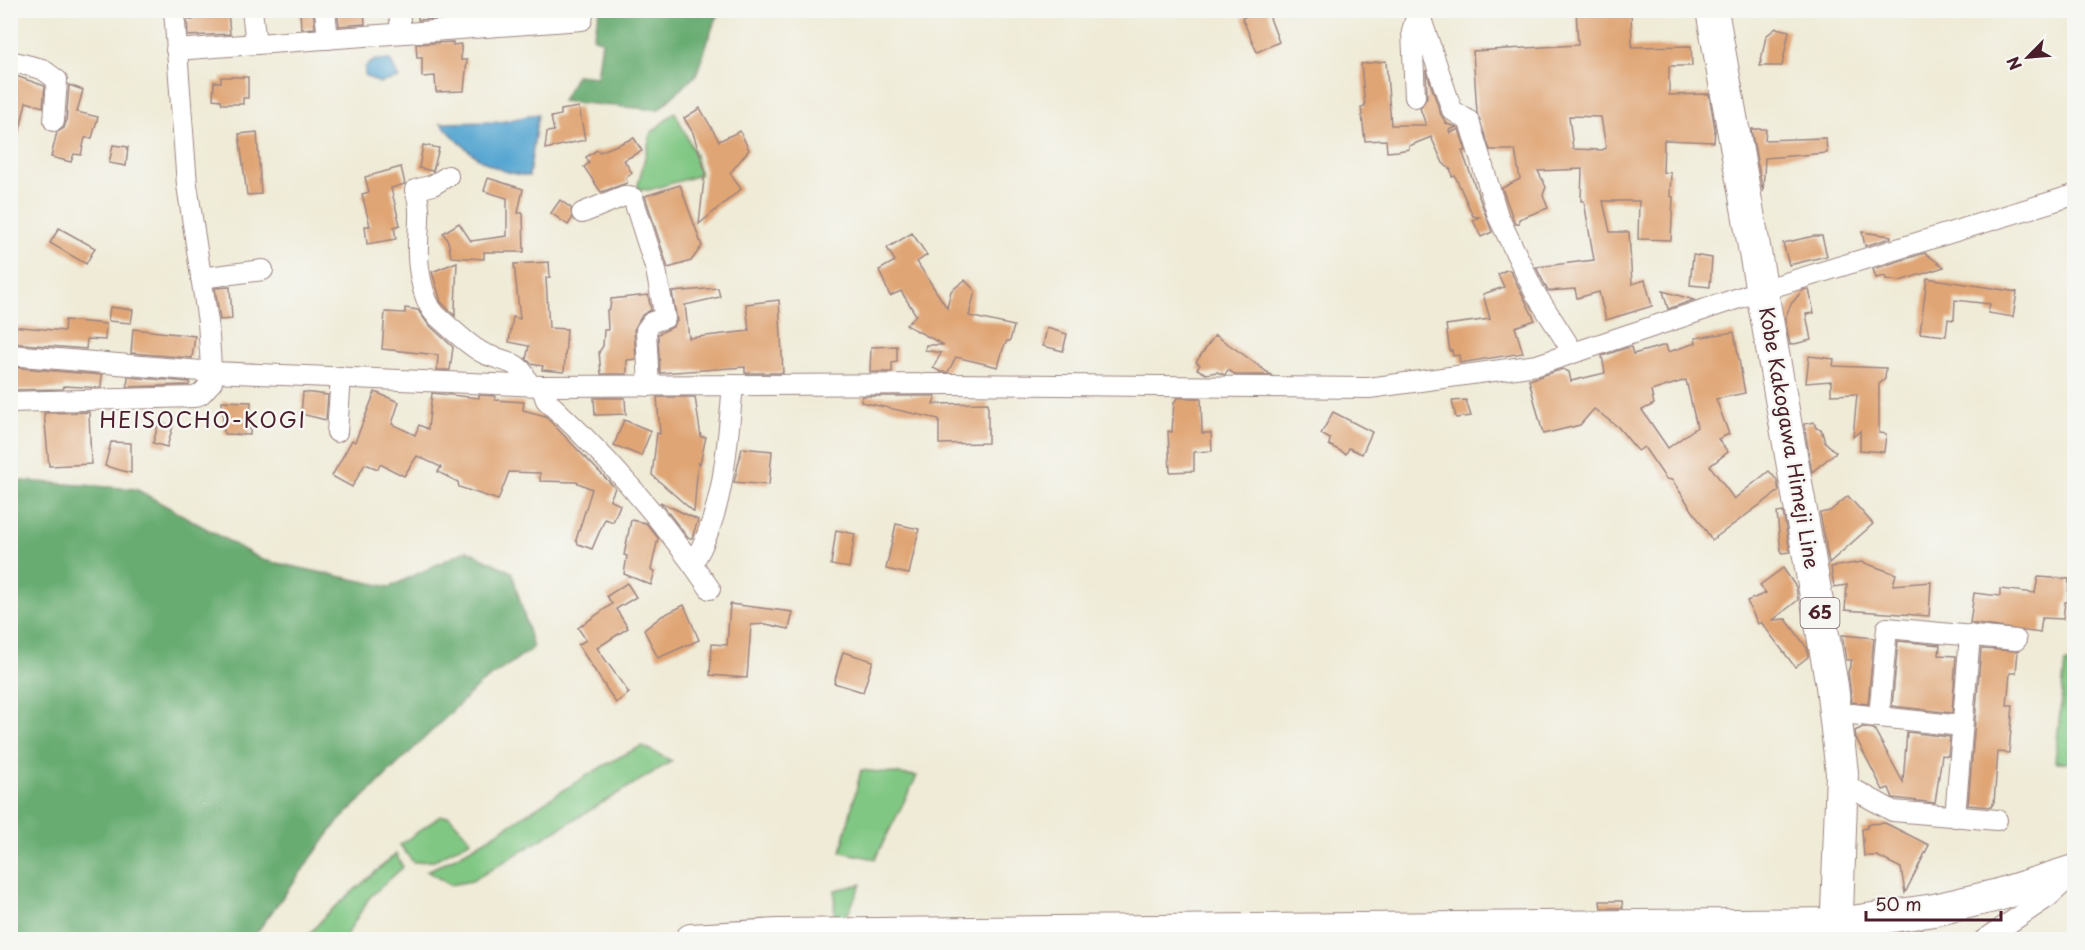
<svg xmlns="http://www.w3.org/2000/svg" width="2085" height="950" font-family="'Playpen Sans',sans-serif">
  <style>
    .green { fill: #80c783; stroke: #657357; stroke-width: 1.5 }
    .forest { fill: #68ac71; stroke: #59664e; stroke-width: 1.5 }
    .water { fill: #59a7d2; stroke: #52637e; stroke-width: 1.5 }
    .building { fill: #e0a575; fill-rule: evenodd }
    .lines { fill: none; stroke-linecap: round; stroke-linejoin: round }
    .minor-casing { stroke: #9c8581; stroke-width: 22 }
    .primary-casing { stroke: #9c8581; stroke-width: 34 }
    .minor { stroke: #fff; stroke-width: 20 }
    .primary { stroke: #fff; stroke-width: 32 }
    .labels { text-anchor: middle; stroke-width: 5; stroke-linejoin: round; paint-order: stroke }
    .shield { fill: #f6f6f2; stroke: #7e6067; stroke-width: 1.5 }
    .shield-label { font-size: 18px; font-weight: bold; fill: #4a1f2b }
    .street-label { font-size: 20px; fill: #4a1f2b; stroke: #f6f6f2 }
    .quarter-label { font-size: 22px; letter-spacing: 1.5px; fill: #4a1f2b; stroke: #f6f6f2 }
  </style>
  <rect width="100%" height="100%" fill="#f6f6f2"/>
  <filter id="ink" filterUnits="userSpaceOnUse"><feTurbulence type="fractalNoise" baseFrequency=".0167" numOctaves="2"/><feDisplacementMap in="SourceGraphic" scale="12" xChannelSelector="R" yChannelSelector="G"/><feConvolveMatrix kernelMatrix="1 2 1 2 8 2 1 2 1" color-interpolation-filters="sRGB"/></filter>
  <filter id="wash" filterUnits="userSpaceOnUse"><feTurbulence type="fractalNoise" baseFrequency=".008" numOctaves="4" result="noise"/><feDisplacementMap in="SourceGraphic" scale="24" xChannelSelector="R" yChannelSelector="G"/><feGaussianBlur stdDeviation="1.35" result="paint"/><feColorMatrix in="noise" values="0 0 0 0 0 0 0 0 0 0 0 0 0 0 0 0 0 1.4 0 .05"/><feComposite in="paint" operator="in"/></filter>
  <g filter="url(#wash)">
    <rect width="100%" height="100%" fill="#efebd7"/>
    <g class="green">
      <path d="M675 112 695 154 700 175 649 190 637 189 651 133Z"/>
      <path d="M2065 663H2074V763L2055 762Z"/>
      <path d="M642 746 672 761 472 881 450 885 427 871C503 837 566 781 642 746Z"/>
      <path d="M861 770 917 776 875 859 841 852Z"/>
      <path d="M440 816H449L471 840 433 861 413 862 400 845Z"/>
      <path d="M396 854 403 867 369 898 344 939H305L327 914Z"/>
      <path d="M861 884 846 918H834L835 890Z"/>
    </g>
    <g class="forest">
      <path d="M600 11V10L721 11 714 23 696 75 658 110 562 101 576 75 597 77 602 41 593 37Z"/>
      <path d="M10 480 136 489 262 560 390 587 467 550 512 572 533 648 479 685 336 824 252 939H11Z"/>
    </g>
    <g class="water">
      <path d="M375 60H390L399 78 379 83 365 75V67Z"/>
      <path d="M538 114 529 176C490 173 466 151 441 123L501 122Z"/>
    </g>
    <g id="blocks">
      <g class="building">
        <path d="M192 10H228L230 34 188 36 187 20H193Z"/>
        <path d="M300 10H313L315 28 301 29Z"/>
        <path d="M337 10H364L365 24 339 26Z"/>
        <path d="M418 10H451L452 18 418 20Z"/>
        <path d="M1258 10H1267L1279 42 1257 52 1242 18Z"/>
        <path d="M1576 10H1631L1632 47 1691 46 1692 66H1669V95L1709 94 1715 129 1714 142 1664 140 1663 172 1671 173 1670 196 1673 197 1671 240 1638 239 1639 201H1603L1610 232H1629L1632 284 1645 280 1652 306 1606 320 1599 292 1577 298 1575 289 1548 291 1536 267 1594 260 1584 201H1581L1582 169 1538 171 1546 187 1543 195 1548 208 1519 219V224H1515L1502 188 1520 179 1515 150H1490L1477 113 1473 51 1578 45ZM1569 116 1601 117 1606 148 1602 150 1573 149Z"/>
        <path d="M1776 28 1789 31 1782 66H1760L1766 36Z"/>
        <path d="M453 42V45L461 44V60H467L464 91 436 92 435 76 422 77V58H417L416 44Z"/>
        <path d="M1386 61 1391 125H1426L1420 108 1427 97 1426 70 1441 115 1447 124 1457 127 1449 130 1450 133 1459 129 1466 151H1462L1492 232 1481 237 1473 220 1479 217 1473 216 1455 176 1452 177 1451 170 1443 163 1431 137 1409 146V149L1398 151 1387 152 1386 140 1365 141 1361 107 1365 106 1361 64Z"/>
        <path d="M10 74 45 86 43 107 26 102 17 143H10Z"/>
        <path d="M221 77H248V98H243V104H222L221 100 213 99 214 82H221Z"/>
        <path d="M69 85 83 90 77 112 98 117 92 138H85L81 155 74 154 71 162 51 157 57 132 64 128 66 122Z"/>
        <path d="M579 107 585 140 545 149 547 132 554 131 551 117 561 115V110Z"/>
        <path d="M700 108 719 141 740 131 749 150 730 173 741 189 699 224 705 171 693 133 684 118Z"/>
        <path d="M1751 129H1766L1765 140 1826 138 1827 153 1765 158 1763 192Z"/>
        <path d="M257 132 261 194 247 195 239 134Z"/>
        <path d="M634 138 642 151 624 160 632 173 626 178 627 183 601 192 584 167 589 163 586 157 597 150 600 152Z"/>
        <path d="M113 145 128 147 126 166 109 163Z"/>
        <path d="M423 145 439 148 433 171 419 168Z"/>
        <path d="M401 167 405 184 391 188 400 225 394 227 396 239 367 244 365 226H370L362 194 369 192 365 177Z"/>
        <path d="M488 178 523 189 518 213H523L524 252H484V259L451 257 448 241 443 233 459 223 471 241 507 236V198L484 191Z"/>
        <path d="M680 185 702 246 691 261 668 268 645 196Z"/>
        <path d="M560 200 571 208 572 219 568 225 551 213Z"/>
        <path d="M59 228 95 248 86 264 50 243Z"/>
        <path d="M1862 232 1891 236V238L1865 246Z"/>
        <path d="M912 233 927 255 917 262 947 308 951 291 965 280 975 291 969 316 1014 326 1010 341H1007L1003 349 998 367 956 357 948 372H941L933 368 941 353 925 350 926 345H944L906 325 916 315 901 291 890 296 879 270 895 261 887 248Z"/>
        <path d="M1814 236H1822L1827 256 1789 265 1783 243Z"/>
        <path d="M1925 253 1944 267 1900 281 1886 279 1885 276 1876 278 1873 269Z"/>
        <path d="M1693 255 1712 258 1710 287 1690 285Z"/>
        <path d="M457 262 455 308V316L441 302 432 272Z"/>
        <path d="M549 262 550 277 546 278 549 328 567 329 564 372 542 370 543 366 532 364 526 359 529 346 509 342 513 317 520 319 514 264Z"/>
        <path d="M1506 270H1510L1535 320 1515 327 1523 353 1460 363 1459 355 1453 356 1452 350 1450 351 1446 325 1490 319 1483 294 1504 287 1498 274Z"/>
        <path d="M1927 278 2017 292 2013 317 1988 313 1990 304 1955 300 1954 320 1948 319 1946 336 1920 333Z"/>
        <path d="M230 287 232 319 220 320 215 288Z"/>
        <path d="M718 288 720 297 685 305 689 338 749 331 746 304 779 300 783 373H745V367L660 373 658 334 673 327 677 321 672 292Z"/>
        <path d="M1809 289 1814 313 1806 314 1811 340 1790 345 1785 318 1791 304 1803 290Z"/>
        <path d="M1663 291 1694 300 1668 309Z"/>
        <path d="M648 295 651 310 642 315 634 330 636 359 627 360V374H601L599 352 603 346 604 330H608L607 310 610 309 611 299Z"/>
        <path d="M110 307 133 310 131 323 108 321Z"/>
        <path d="M405 308 418 310 428 324 453 347 450 370H437L438 355 382 349 385 312 405 313Z"/>
        <path d="M65 320 106 324 105 340 87 339 86 349 10 343 12 326 64 331Z"/>
        <path d="M1047 328 1067 334 1063 351 1043 346Z"/>
        <path d="M133 329 195 336 192 358 131 353Z"/>
        <path d="M1734 332 1745 393 1716 399 1729 434 1718 439 1728 452 1710 466 1734 499 1769 471 1777 480 1779 491 1712 540 1672 480 1666 479 1644 447 1638 451 1618 427 1594 409 1580 425 1543 434 1529 380 1563 369 1569 372 1571 381 1605 373 1602 356 1626 348 1631 347 1633 354 1666 345 1668 352 1696 343 1695 338ZM1686 380 1697 427 1668 448 1642 410 1654 404 1651 391Z"/>
        <path d="M1215 335 1244 355 1271 375H1236L1228 370 1225 375 1217 372 1206 374 1197 369 1200 365 1196 362Z"/>
        <path d="M897 346V362L892 363V372H870L871 347Z"/>
        <path d="M1809 356 1834 359 1833 366 1886 368 1885 379 1879 384V433L1886 434 1884 452 1860 450V431L1853 437 1857 394 1831 395V381L1806 383Z"/>
        <path d="M10 367 102 375 101 388 64 386 63 389 10 390Z"/>
        <path d="M128 377 190 382 189 385 127 387Z"/>
        <path d="M303 392 328 395 326 420 301 414Z"/>
        <path d="M375 392 399 402 392 424 415 435 419 425 428 429 432 393 479 398V395L495 396V400L524 402 523 410 545 416 615 488 610 500 620 505 613 522 605 519 592 549 578 544 576 540 592 489 576 482 540 481V473L509 472 498 500 459 487 458 482 438 472 441 467 417 456 404 476 380 464 378 469 365 464 352 487 332 476 352 440 355 442Z"/>
        <path d="M862 396H936L933 404 988 403V443L939 444V419L861 402Z"/>
        <path d="M657 397H695L701 437H706L700 464 698 463 694 512 652 475 657 433 660 434Z"/>
        <path d="M594 398H625L626 414 595 415Z"/>
        <path d="M1177 398H1201L1202 433H1211L1212 451 1194 452V471L1170 472 1168 431 1172 432 1174 403Z"/>
        <path d="M1466 400 1471 416 1456 418 1452 401Z"/>
        <path d="M222 401 251 402 250 435 224 434Z"/>
        <path d="M89 412 91 464 49 466 44 413Z"/>
        <path d="M1333 412 1372 432 1362 454 1349 448 1346 454 1329 445 1330 439 1321 434Z"/>
        <path d="M624 420 651 431 641 456 614 445Z"/>
        <path d="M159 422 173 426 167 447 153 443Z"/>
        <path d="M1814 422 1816 428 1821 429 1825 442 1836 452 1812 472 1804 424Z"/>
        <path d="M111 442 131 443V473L105 466Z"/>
        <path d="M742 448 772 451 769 485 734 482Z"/>
        <path d="M1848 496 1873 524 1829 563 1820 513 1830 511Z"/>
        <path d="M660 502 698 520 692 538H688Z"/>
        <path d="M1783 512 1790 552 1781 553 1777 513Z"/>
        <path d="M631 520 646 523 658 538 651 570 655 571 651 585 624 574 627 556 624 555Z"/>
        <path d="M896 524 919 529 909 574 886 569Z"/>
        <path d="M836 530 855 534 849 568 831 565Z"/>
        <path d="M1862 562 1896 574 1893 585 1931 582 1929 616 1845 610 1847 585 1834 587 1831 567Z"/>
        <path d="M1783 568 1796 587 1798 600 1773 620 1786 619 1807 648 1808 657 1795 667 1761 622 1758 624 1747 601 1766 593 1760 585Z"/>
        <path d="M2038 577 2069 579 2068 602H2065L2063 619 2042 618 2040 633 1970 623 1974 593 2000 596V589L2035 593Z"/>
        <path d="M627 583 636 597 616 609 628 628 597 648 629 693 616 703 578 645 586 640 578 628 612 604 607 596Z"/>
        <path d="M730 604 793 612 789 629 766 624 751 625 747 678 710 675 712 644 727 645Z"/>
        <path d="M684 605 699 640 658 658 644 630 662 616Z"/>
        <path d="M1842 635 1874 638 1868 704 1852 702 1848 672 1852 660H1846Z"/>
        <path d="M1898 641 1940 645 1939 655 1956 656 1952 713 1892 706Z"/>
        <path d="M1981 649 2018 651 2016 673H2010L2007 705H2013L2009 753 1998 752 1994 802 1991 807 1968 805Z"/>
        <path d="M843 652 873 661 863 692 834 683Z"/>
        <path d="M1863 727 1874 729 1903 782 1907 732 1950 737 1948 756 1942 755 1935 803 1893 798 1889 788 1883 790 1856 738 1855 731Z"/>
        <path d="M1885 823 1929 845 1905 893 1901 868 1877 856H1864L1862 829 1867 828 1868 824Z"/>
        <path d="M1600 901H1622L1623 908H1601Z"/>
      </g>
    </g>
  </g>
  <g filter="url(#ink)">
    <use href="#blocks" fill-opacity="0" stroke="#9c8581" stroke-width="1.5"/>
    <g class="lines">
      <defs>
        <g id="minor">
          <path d="M252 10 256 44"/>
          <path d="M325 10 328 39"/>
          <path d="M399 10 401 33"/>
          <path d="M1418 10 1452 110 1469 121 1498 216 1535 293 1573 352"/>
          <path d="M176 50 582 20 584 10"/>
          <path d="M10 61 42 69 57 80 54 121"/>
          <path d="M1415 97 1412 31 1416 17 1420 14"/>
          <path d="M448 176 433 185 415 190C422 207 418 227 418 245 417 264 422 301 436 315 447 325 470 347 483 353 502 362 524 360 528 385"/>
          <path d="M582 213 624 196 633 198 656 270 665 318 652 322 646 330 649 386"/>
          <path d="M201 278 263 270"/>
          <path d="M10 355 213 372 541 386 952 384 1369 388 1537 365 1763 290 2074 195"/>
          <path d="M541 386 546 400C607 456 663 520 710 589"/>
          <path d="M10 402 194 397 201 394 212 382 208 322 187 185 174 10"/>
          <path d="M337 432 341 377"/>
          <path d="M693 563C725 511 727 445 733 385"/>
          <path d="M1852 714 1962 726"/>
          <path d="M1879 717 1887 628 2016 640"/>
          <path d="M1842 783 1893 811 1997 820"/>
          <path d="M1955 817 1970 635"/>
          <path d="M1984 940 2048 897 2069 878"/>
        </g>
        <g id="primary">
          <path d="M1712 10 1832 686 1842 773 1836 940"/>
          <path d="M691 940 778 935 1838 924 1934 910 1998 895 2074 871"/>
        </g>
      </defs>
      <use href="#minor" class="minor-casing"/>
      <use href="#primary" class="primary-casing"/>
      <use href="#minor" class="minor"/>
      <use href="#primary" class="primary"/>
    </g>
  </g>
  <g class="labels">
    <rect class="shield" x="1800.5" y="598" width="39" height="30" rx="4.5"/>
    <g class="shield-label">
      <text x="1820" y="619">65</text>
    </g>
    <g class="street-label">
      <text transform="translate(1789 438) rotate(80)" y="7">Kobe Kakogawa Himeji Line</text>
    </g>
    <g class="quarter-label">
      <text x="203" y="428">HEISOCHO-KOGI</text>
    </g>
  </g>
  <rect width="2085" height="950" fill="none" stroke="#f6f6f2" stroke-width="36"/>
  <g transform="translate(2028 57) rotate(245)" stroke="#f6f6f2" stroke-width="4.5" paint-order="stroke">
  <path d="M0-4.5L10 22L0 15L-10 22Z" fill="#4a1f2b"/>
  <text y="-9" font-size="16" font-weight="bold" text-anchor="middle" fill="#4a1f2b">N</text>
  </g>
  <path d="M1866 911v9h135v-9" fill="none" stroke="#4a1f2b" stroke-width="3"/>
  <text x="1875" y="911" font-size="18" fill="#4a1f2b" stroke="#f6f6f2" stroke-width="4.5" paint-order="stroke">50 m</text>
</svg>
